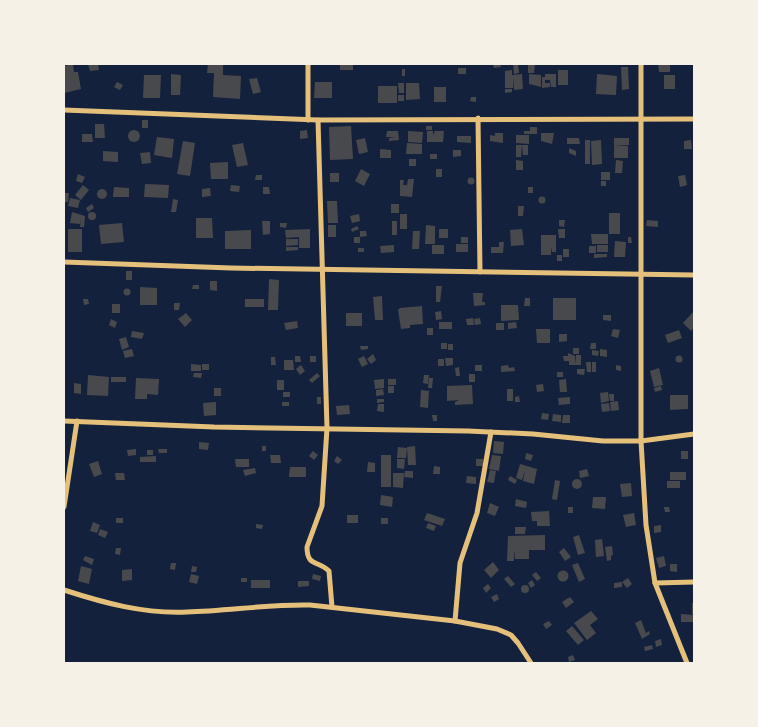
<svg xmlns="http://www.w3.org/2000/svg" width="758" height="727" font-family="Montserrat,sans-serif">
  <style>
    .building { fill: #48494c }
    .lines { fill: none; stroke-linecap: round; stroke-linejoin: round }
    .minor { stroke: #e5c07b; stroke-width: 5 }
  </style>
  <rect width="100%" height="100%" fill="#14213d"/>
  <g class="building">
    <path d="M73 64 74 72H78L81 89 64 93V66Z"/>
    <path d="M88 64H98L99 70 90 71Z"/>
    <path d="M208 64H223V75L241 76 240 99 213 97 214 73H207Z"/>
    <path d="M353 64V70H340V65Z"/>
    <path d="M493 64H500L501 67 494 68Z"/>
    <path d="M513 64H518L519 73 514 74Z"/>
    <path d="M528 64H535L534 73H528Z"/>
    <path d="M658 64H670V72H659Z"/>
    <path d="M621 67H628L629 89 622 90Z"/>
    <rect x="458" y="68" width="8" height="6"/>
    <rect x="402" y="69" width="3" height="7"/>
    <path d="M512 70V75L522 74 523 89 514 90 513 77V88H505V71Z"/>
    <rect x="558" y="70" width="10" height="15"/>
    <path d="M171 74 181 75 180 95H171Z"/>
    <path d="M529 74 541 75V87L529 84Z"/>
    <path d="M545 74H556V87H551L550 80H545V83H550V87L542 88V77H545Z"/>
    <path d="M597 74 617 76 616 95 596 94Z"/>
    <path d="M144 75H161L160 98H143Z"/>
    <rect x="664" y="75" width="11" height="14"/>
    <path d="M257 78 261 92 253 94 249 79Z"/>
    <path d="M117 82 123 85 120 90 114 87Z"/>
    <path d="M315 82H332V98H314Z"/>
    <path d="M398 83H404V93H399Z"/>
    <path d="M406 83H419L420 99 406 100Z"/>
    <rect x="378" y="86" width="19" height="17"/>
    <rect x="434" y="87" width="12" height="15"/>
    <path d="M505 89H512V92L505 93Z"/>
    <rect x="398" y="95" width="6" height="6"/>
    <path d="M471 97H476V102L470 101Z"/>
    <rect x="142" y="120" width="6" height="8"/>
    <path d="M95 124H104L105 138H95Z"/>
    <path d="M351 126 353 159 330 160 329 127Z"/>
    <rect x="426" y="126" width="6" height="4"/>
    <path d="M530 127H537V134H524V131H530Z"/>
    <circle cx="134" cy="136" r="6"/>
    <path d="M307 130 308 138 300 139V131Z"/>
    <path d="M387 131H398L399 140 389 141V138L395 137H386Z"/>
    <path d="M408 131 423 132 422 143 408 142Z"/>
    <path d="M427 131H433V135L435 131H444L443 142H427Z"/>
    <path d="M495 133H503V143L490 141V135L495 136Z"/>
    <path d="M541 133H554L552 144 541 141Z"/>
    <path d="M82 134H92L93 142H82Z"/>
    <path d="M516 135H529V144L516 143Z"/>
    <path d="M457 136H471V143L457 142Z"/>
    <path d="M157 137 174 139 172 158 154 155Z"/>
    <path d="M365 138 368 152 359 154 356 140Z"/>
    <path d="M567 138H579L580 144H567Z"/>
    <rect x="614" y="138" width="15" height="7"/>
    <rect x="585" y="140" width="5" height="24"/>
    <path d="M601 140 602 164 592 165 591 141Z"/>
    <path d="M691 140 692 149H684V141Z"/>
    <path d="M183 141 195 143 190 176 177 174Z"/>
    <path d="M243 143 248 165 237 167 232 145Z"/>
    <path d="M407 143 422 144V154H406Z"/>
    <path d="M516 145H522L521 157H516Z"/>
    <path d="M522 145H528V155H523Z"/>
    <path d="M614 145 628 146V158H614Z"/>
    <path d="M569 148 576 151V156L569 153Z"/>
    <path d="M380 149 391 150V158H380Z"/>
    <path d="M453 150H461V156L453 157Z"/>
    <path d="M103 151 118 152V162L103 161Z"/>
    <path d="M150 152 151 163 142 164 140 153Z"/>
    <rect x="430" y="154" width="7" height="5"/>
    <rect x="409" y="159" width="7" height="7"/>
    <path d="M516 160 523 161V170H516Z"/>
    <path d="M616 160 623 161 622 173H615Z"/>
    <path d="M228 162V179H211L210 163Z"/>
    <path d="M361 169 370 174 364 186 355 181Z"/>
    <rect x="436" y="169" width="6" height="8"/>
    <rect x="601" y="172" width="9" height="8"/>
    <rect x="330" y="173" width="9" height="9"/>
    <path d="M78 174 85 177 82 183 76 181Z"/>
    <path d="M256 175H262V180H255Z"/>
    <path d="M685 175 687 185 680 187 678 176Z"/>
    <circle cx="471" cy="181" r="3.5"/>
    <path d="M408 179H414L412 197 400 196V180H404L403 185H407Z"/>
    <rect x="601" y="181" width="5" height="5"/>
    <path d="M145 184 169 185 168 198 144 197Z"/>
    <path d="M83 185 89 190 81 200 75 195Z"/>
    <path d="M231 185 240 186 239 192 230 191Z"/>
    <path d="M114 187 129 188V197H113Z"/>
    <path d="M263 187H269L270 194H263Z"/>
    <rect x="528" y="187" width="5" height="6"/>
    <path d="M210 188 211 196 202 197V189Z"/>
    <circle cx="102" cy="194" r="5"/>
    <path d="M64 193H69L68 202H64Z"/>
    <circle cx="542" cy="200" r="3.5"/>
    <path d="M70 198 80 200 78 208 68 206Z"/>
    <path d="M173 199 178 200 176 212H171Z"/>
    <path d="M327 201H337L338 223H328Z"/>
    <path d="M92 204 94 208 88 212 86 208Z"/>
    <rect x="391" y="204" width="8" height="9"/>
    <path d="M518 206H524L523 216H518Z"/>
    <circle cx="92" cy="216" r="4"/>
    <path d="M72 212 85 216 84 227H80L81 219 80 224 70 223Z"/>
    <rect x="609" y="213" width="11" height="21"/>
    <path d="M359 214 360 221 352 223 350 216Z"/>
    <rect x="400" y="214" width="7" height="15"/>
    <path d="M196 218H212L213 238H196Z"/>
    <path d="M559 220H565L564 227 559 226Z"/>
    <path d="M647 220 658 221V227L646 226Z"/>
    <path d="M262 221H270V234L263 235Z"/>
    <rect x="392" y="221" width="5" height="14"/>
    <path d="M122 223 124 242 101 244 99 225Z"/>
    <path d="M280 223H287L286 228 280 227Z"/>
    <rect x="328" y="225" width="8" height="12"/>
    <path d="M426 225 435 226V244H425Z"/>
    <path d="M357 226 359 229 352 232 351 229Z"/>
    <rect x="68" y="229" width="14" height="23"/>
    <path d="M310 229V248H299V237L286 238 285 230Z"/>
    <rect x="439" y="229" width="9" height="9"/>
    <path d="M522 229 524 245 511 246 510 230Z"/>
    <path d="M558 229H565V238H559Z"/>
    <path d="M251 230V249H225V231Z"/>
    <path d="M360 231H366L367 236 360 237Z"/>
    <path d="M413 231H420L419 249H412Z"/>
    <path d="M591 234H608V244H592Z"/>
    <path d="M541 235H556V252H552L551 247V255H541Z"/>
    <rect x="354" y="237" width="6" height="6"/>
    <rect x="461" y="237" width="7" height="6"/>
    <path d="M628 237H631L632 243H628Z"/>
    <path d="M286 239H298V245L286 246Z"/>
    <path d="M615 241 626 242 625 257H614Z"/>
    <path d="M499 242H504L503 253H491V247H499Z"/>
    <rect x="456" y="244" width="12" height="8"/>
    <path d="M394 245V252L381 253 380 246Z"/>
    <rect x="432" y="245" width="12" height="9"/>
    <rect x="597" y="245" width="11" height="7"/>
    <rect x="589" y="246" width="7" height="7"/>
    <path d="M286 247H298V250L286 251Z"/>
    <rect x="358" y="248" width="6" height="4"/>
    <rect x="563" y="249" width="6" height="8"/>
    <path d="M594 254H607V257L594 258Z"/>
    <rect x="557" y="255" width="5" height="6"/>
    <rect x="126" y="271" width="6" height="9"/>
    <path d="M269 279 279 280 278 310H268Z"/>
    <path d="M210 281H217V291L210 290Z"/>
    <path d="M193 285H199V289H192Z"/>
    <path d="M436 286H442L440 302H436Z"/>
    <path d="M140 287 157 288V305H140Z"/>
    <circle cx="127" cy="292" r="3.5"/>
    <path d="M473 293H483L482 302H485V305L474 306Z"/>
    <path d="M382 296 383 320H375L373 297Z"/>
    <path d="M525 298H530V306H524Z"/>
    <rect x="553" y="298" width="23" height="22"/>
    <path d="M83 299H88L89 304 84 305Z"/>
    <rect x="245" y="299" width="19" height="8"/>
    <path d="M174 303H180L179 310H174Z"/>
    <rect x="112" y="304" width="8" height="9"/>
    <path d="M501 305H518L519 320 501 321Z"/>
    <path d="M422 306 423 324 410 325V328L401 329 398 310 400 308Z"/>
    <path d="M441 311 442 319 436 320 435 312Z"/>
    <path d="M694 311V327L691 331 683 323Z"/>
    <path d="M186 313 192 320 185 327 178 319Z"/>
    <rect x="346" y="313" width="16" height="13"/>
    <path d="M603 315H611V321L603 320Z"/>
    <path d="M473 318 474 325H467L466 319Z"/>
    <path d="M480 318 481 324 475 325 474 319Z"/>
    <path d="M111 319 117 322 115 328 109 325Z"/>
    <path d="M297 321 298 328 286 330 284 323Z"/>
    <rect x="439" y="322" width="13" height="7"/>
    <path d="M516 322 517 328 508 329V323Z"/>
    <rect x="496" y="323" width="8" height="7"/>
    <rect x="427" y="328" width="6" height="7"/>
    <path d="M536 329H550V343H537Z"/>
    <path d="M613 329 620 330 618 338 611 336Z"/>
    <path d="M679 330 682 338 668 343 665 335Z"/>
    <path d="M132 331 144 333 142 339 131 337Z"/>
    <path d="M559 334H567V341L559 342Z"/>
    <path d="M126 337 129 347 122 350 119 339Z"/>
    <rect x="441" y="343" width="6" height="6"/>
    <path d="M591 343H596V349H590Z"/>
    <rect x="448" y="344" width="5" height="6"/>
    <path d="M360 346H368V349L361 350Z"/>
    <rect x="573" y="348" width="6" height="6"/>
    <path d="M132 349 134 356 125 358 123 351Z"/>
    <path d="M600 349 607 350V357L600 356Z"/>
    <path d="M592 350 599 351 598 356 592 355Z"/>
    <path d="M568 353 575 356 576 365H569V361H564L563 356H568Z"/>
    <path d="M373 354 376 360 371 364 367 359Z"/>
    <rect x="576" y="355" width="5" height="10"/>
    <circle cx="679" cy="359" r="3.5"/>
    <path d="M295 356H300L301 362H295Z"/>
    <rect x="310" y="356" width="6" height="6"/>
    <path d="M364 356 368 364 362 367 358 359Z"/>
    <path d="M271 357H275L276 365H271Z"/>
    <path d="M445 358H453V365L446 366Z"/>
    <rect x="438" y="359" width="6" height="7"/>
    <path d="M284 360H293L294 370H284Z"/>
    <path d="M586 362H591V372H587Z"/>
    <rect x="592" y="362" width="4" height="10"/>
    <path d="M191 364 201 365V371H191Z"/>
    <rect x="202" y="364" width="7" height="6"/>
    <path d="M301 365 305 371 300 375 296 369Z"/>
    <rect x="475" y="365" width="7" height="6"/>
    <path d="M508 365 509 368 514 367 515 371 501 372V366Z"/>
    <path d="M616 365 621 366V371L616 370Z"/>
    <path d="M459 367 460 376H456L455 368Z"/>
    <path d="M659 368 663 385 654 387 650 371Z"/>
    <path d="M577 369H585L584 375 577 374Z"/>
    <rect x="557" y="372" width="6" height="5"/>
    <path d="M194 373H202L201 378 193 377Z"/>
    <path d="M317 373 320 376 312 383 309 380Z"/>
    <rect x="469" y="374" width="6" height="8"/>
    <path d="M88 375 109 377 108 396 87 395Z"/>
    <path d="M424 375H429L428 384 423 383Z"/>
    <rect x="111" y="377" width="15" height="5"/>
    <path d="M136 378 159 379 158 395 147 394V399H135Z"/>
    <path d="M429 378H433L432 388H428Z"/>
    <path d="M384 379V388L375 389 374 380Z"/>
    <rect x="388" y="379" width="8" height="6"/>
    <path d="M566 379 567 392H560L559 380Z"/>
    <rect x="277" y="380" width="7" height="10"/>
    <path d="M74 383 81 384V394L74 393Z"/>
    <path d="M543 384 544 391 537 392 536 385Z"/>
    <path d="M472 385 473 404 455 405V402L459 400 447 401V386Z"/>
    <rect x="388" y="386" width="6" height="7"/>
    <path d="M661 386 662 390 655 392 654 388Z"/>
    <rect x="214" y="388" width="7" height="8"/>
    <path d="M383 389 384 395 376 396V390Z"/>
    <rect x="507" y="389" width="6" height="12"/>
    <path d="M421 390 429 391 428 408 420 407Z"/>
    <rect x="283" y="392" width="7" height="5"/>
    <path d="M608 392 609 401 601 403 600 393Z"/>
    <path d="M609 394H614V401H610Z"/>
    <path d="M670 395H688V409L670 410Z"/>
    <path d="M519 396 520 402H515V397Z"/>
    <rect x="317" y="397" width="4" height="7"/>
    <path d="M570 397V404L559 405 558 398Z"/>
    <path d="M377 399H384V402L377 403Z"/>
    <path d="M618 401 619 410 611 411 610 402Z"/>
    <path d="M216 402V415L204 416 203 403Z"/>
    <rect x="282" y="402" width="7" height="4"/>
    <path d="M609 403 610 411 602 412 601 404Z"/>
    <path d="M378 404H384V412L377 411Z"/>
    <path d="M349 405 350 414 337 415 336 406Z"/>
    <path d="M542 413 549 414 548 420 541 419Z"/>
    <path d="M553 414 561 415V422L552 421Z"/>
    <path d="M432 415H437V421H433Z"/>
    <path d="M563 415H570V423H562Z"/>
    <path d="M494 441 504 442 503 454 493 453Z"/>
    <path d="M199 442 209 443 208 450 199 449Z"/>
    <rect x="262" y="446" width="4" height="5"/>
    <path d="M415 446 416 465H408L407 447Z"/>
    <path d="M398 447 407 448 406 458H397Z"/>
    <path d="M136 449V455L128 456 127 450Z"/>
    <path d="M158 449H167V453H159Z"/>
    <rect x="147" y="450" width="6" height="5"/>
    <path d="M313 451 318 455 314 460 309 456Z"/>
    <rect x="681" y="451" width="7" height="8"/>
    <path d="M526 453 533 455 531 461 525 459Z"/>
    <path d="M270 455H280L281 463H271Z"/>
    <rect x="381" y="455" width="10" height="32"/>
    <path d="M492 455 501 456 499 471 489 469Z"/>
    <path d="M156 456V462H140V457Z"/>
    <path d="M337 456 342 460 338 464 334 461Z"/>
    <path d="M235 459H249V467H236Z"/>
    <path d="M397 459H405L404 469 397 468Z"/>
    <rect x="476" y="459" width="7" height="7"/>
    <path d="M98 461 102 474 94 477 89 464Z"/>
    <path d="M368 462 375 463V472H367Z"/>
    <path d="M520 464 537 469 534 484 523 481 525 470 522 480 516 478Z"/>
    <path d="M434 466 440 467V474H433Z"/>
    <path d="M290 467H306V477H289Z"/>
    <path d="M255 468 256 473 245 476 243 470Z"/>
    <path d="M587 469 589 476 580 478 579 471Z"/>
    <path d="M490 470 496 471 494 483 487 482Z"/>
    <path d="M405 471H413V478L404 477Z"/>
    <rect x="670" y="472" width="16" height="8"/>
    <path d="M115 473H124L125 480H116Z"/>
    <path d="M393 473H404L403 488 393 487Z"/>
    <path d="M467 476 476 477V484L466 483Z"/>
    <path d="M510 476 517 480 515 484 508 480Z"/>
    <circle cx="577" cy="484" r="5"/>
    <path d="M555 480 560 481 557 500 552 499Z"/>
    <rect x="667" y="481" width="13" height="7"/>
    <path d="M631 483 632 496 622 497 620 484Z"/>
    <path d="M381 495 393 497 392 507 380 505Z"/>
    <path d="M593 497H606L605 509 592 508Z"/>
    <path d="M516 499 527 502 526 508 515 506Z"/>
    <path d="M490 503 499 507 495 516 487 513Z"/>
    <rect x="568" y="507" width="5" height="6"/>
    <path d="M664 507H669L670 512H665Z"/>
    <path d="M549 511 550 526H537V521H532L531 512Z"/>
    <path d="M427 513 445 519 442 526 424 520Z"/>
    <path d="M634 513 636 525 626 527 623 515Z"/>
    <rect x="347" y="515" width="11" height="8"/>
    <rect x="116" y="518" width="7" height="5"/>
    <rect x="381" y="518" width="7" height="6"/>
    <path d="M93 522 100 525 97 533 90 531Z"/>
    <path d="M428 523 436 526 434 531 426 528Z"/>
    <path d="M256 524 263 525 262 529 256 528Z"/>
    <path d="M661 525V532L654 533V526Z"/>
    <path d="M515 527H526L525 534H515Z"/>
    <path d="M100 529 108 532 105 538 98 535Z"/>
    <path d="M545 535V550H529V559H515L514 549V561H507L508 536Z"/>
    <path d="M579 535 585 553 578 555 573 537Z"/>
    <path d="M602 539 604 556 596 557 595 540Z"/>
    <path d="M612 546 613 555 611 556V560L607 561 605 547Z"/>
    <path d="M116 548H121L120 555 115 554Z"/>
    <path d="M564 548 571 557 565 561 559 552Z"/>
    <path d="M85 556 94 559 92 565 83 560Z"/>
    <path d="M664 556 666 566 659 568 656 558Z"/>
    <path d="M493 562 499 570 491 578 484 570Z"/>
    <path d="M171 563H176L175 570 170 569Z"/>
    <path d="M578 563 585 579 579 582 572 565Z"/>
    <path d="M670 564H677V572L670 571Z"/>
    <path d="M81 566 92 569 89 584 78 581Z"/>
    <path d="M192 566 197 567 196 572H191Z"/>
    <path d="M132 569V580L122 581V570Z"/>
    <circle cx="563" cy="576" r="5.5"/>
    <path d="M536 572 541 578 537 581 532 575Z"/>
    <path d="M191 574 199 576 197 584 189 582Z"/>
    <path d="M313 574 321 576 320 581 312 579Z"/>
    <path d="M508 576 515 584 511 587 504 579Z"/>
    <rect x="241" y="578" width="6" height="4"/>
    <path d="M628 578 632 584 627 588 622 582Z"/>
    <rect x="251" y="580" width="19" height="8"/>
    <path d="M532 580 535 585 531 588 528 583Z"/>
    <path d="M298 581H309V586L298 587Z"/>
    <path d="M622 582V587L614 588V583Z"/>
    <path d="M488 584 491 588 486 593 483 588Z"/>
    <circle cx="525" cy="589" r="4"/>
    <path d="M497 594 499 599 494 602 491 597Z"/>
    <path d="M570 597 574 602 566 608 562 602Z"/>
    <rect x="692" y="603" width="2" height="11"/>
    <path d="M591 611 598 619 590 625 596 633 587 640 574 623Z"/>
    <path d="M681 614 694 615V622H681Z"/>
    <path d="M641 620 646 633 649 631 650 634 642 639 635 623Z"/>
    <path d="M549 621 552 625 546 629 543 624Z"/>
    <path d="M572 626 584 640 578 645 566 631Z"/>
    <path d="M661 639 662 645 656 647 655 641Z"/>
    <path d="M652 645 653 649 645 651 644 647Z"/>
    <path d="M573 655 575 660 569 662 568 657Z"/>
  </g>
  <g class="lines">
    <g class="minor">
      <path d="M641 64V441L646 525 655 583 694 582"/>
      <path d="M64 110 318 120 694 119"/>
      <path d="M478 118 480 272"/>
      <path d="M308 120V64"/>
      <path d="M318 120 327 428 322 506 307 547C307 567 318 560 329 571L332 607"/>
      <path d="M64 262 231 268 694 275"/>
      <path d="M64 421 214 427 468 431 533 434 603 441H641L694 434"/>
      <path d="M64 507 77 421"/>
      <path d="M655 583 687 663"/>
      <path d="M64 590C104 603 144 614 187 612 228 611 269 604 310 605L455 621 497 629 511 635 518 643 531 663"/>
      <path d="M455 621 460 563 477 513 491 432"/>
    </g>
  </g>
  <rect width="758" height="727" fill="none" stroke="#f6f1e7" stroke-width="130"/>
</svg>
